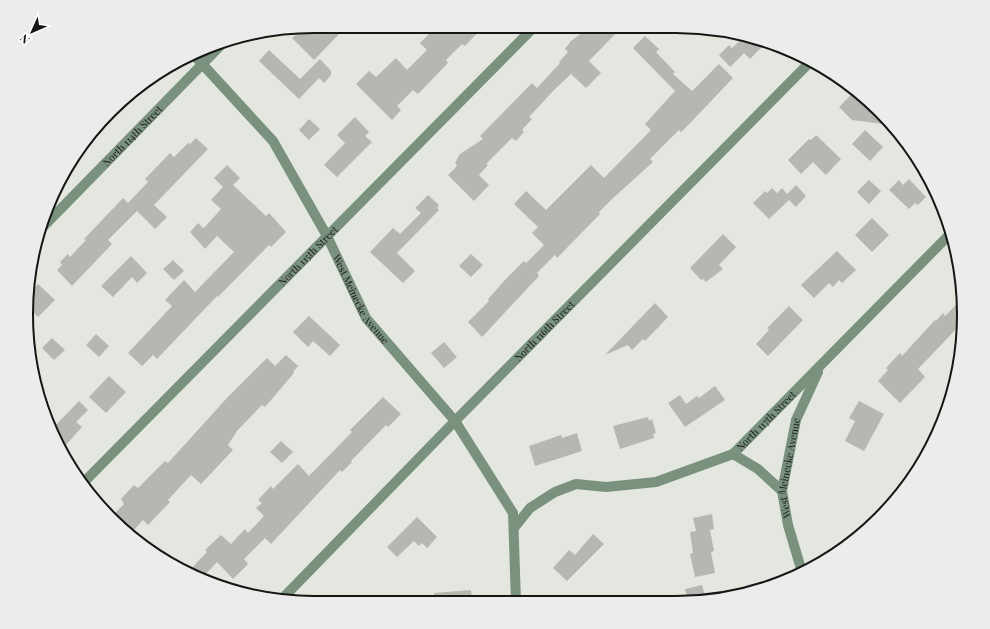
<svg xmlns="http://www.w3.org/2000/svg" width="990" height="629" font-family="'Playfair Display',serif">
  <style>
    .building { fill: #b6b7b0 }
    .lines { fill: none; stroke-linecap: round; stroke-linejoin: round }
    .minor { stroke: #79917d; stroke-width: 10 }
    .labels { text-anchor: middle; stroke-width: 3.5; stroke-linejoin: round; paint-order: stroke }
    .street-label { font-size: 10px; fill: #161715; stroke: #fff }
    .rim { fill: none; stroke: #161715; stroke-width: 2 }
  </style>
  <rect width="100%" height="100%" fill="#e3e7e0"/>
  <g class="building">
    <path d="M314 26H347L314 60 292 38 297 34 292 30Z"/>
    <path d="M436 27H483L465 46 462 44 446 60 448 63 418 94 413 90 397 106 401 110 392 120 356 84 369 71 376 77 396 58 407 70 427 50 420 43Z"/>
    <path d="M588 28H621L589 61 601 73 586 88 571 74 554 90 529 117 532 119 522 130 524 132 516 141 512 138 486 164 488 165 479 175 489 185 474 201 448 175 457 166 455 163 460 154 483 139 480 136 532 83 537 88 560 63 559 62 568 52 565 49 571 41Z"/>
    <path d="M645 36 659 49 656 52 675 72 673 74 692 91 719 64 733 78 693 120 681 132 679 130 650 159 653 162 612 199 599 212 600 214 557 258 555 255 537 273 539 276 482 337 468 322 489 301 488 299 505 280 524 261 526 263 544 245 532 233 538 227 514 204 526 191 546 210 591 165 604 178 651 130 645 124 675 91 633 48Z"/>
    <path d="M744 37 766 43 750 59 744 53 730 67 719 55 729 45 732 48Z"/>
    <path d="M269 50 300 79 320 59 331 71V75L324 83 319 78 299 99 259 61Z"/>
    <path d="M854 92 867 105 865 108 890 125 852 120 839 107Z"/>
    <path d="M355 117 369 132 365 136 372 142 337 177 324 165 345 143 337 135Z"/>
    <path d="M309 119 320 129 309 140 299 130Z"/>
    <path d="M865 130 883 147 870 161 852 144Z"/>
    <path d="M816 135 841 159 826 175 813 162 801 174 788 160 809 139 811 140Z"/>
    <path d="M196 138 208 149 154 205 167 217 155 229 137 211 108 240 112 244 72 286 57 270 62 265 60 262 68 254 70 257 86 240 84 239 123 198 128 203 148 182 145 179 170 153 174 157 188 143 190 144Z"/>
    <path d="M227 165 240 178 233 185 266 216 269 213 286 232 271 247 269 245 218 297 217 296 157 359 153 355 142 366 128 353 172 306 165 300 184 280 195 292 234 252 217 236 205 249 190 232 198 223 203 228 205 227 221 209 211 200 223 187 214 178Z"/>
    <path d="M909 179 926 197 918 205 915 203 909 209 889 190 899 180 903 185Z"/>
    <path d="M869 180 881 191 869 204 857 192Z"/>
    <path d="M796 185 806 196 796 207 789 200 769 219 753 203 765 191 767 193 772 188 777 193 782 188 787 194Z"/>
    <path d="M428 195 439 205 437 208 439 210 397 253 415 271 403 283 370 252 393 228 400 234 421 213 415 208Z"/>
    <path d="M872 218 889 235 872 252 855 235Z"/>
    <path d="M723 234 736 247 719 265 723 269 706 282 703 279 701 280 690 268Z"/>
    <path d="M837 251 856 270 842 283 839 280 833 287 829 283 814 298 801 285Z"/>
    <path d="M471 254 483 265 471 277 459 266Z"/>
    <path d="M131 256 147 273 137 283 132 277 113 297 101 286Z"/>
    <path d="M173 260 184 271 174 280 163 269Z"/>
    <path d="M38 284 55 300 38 317 27 306 29 293Z"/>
    <path d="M962 299 963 322 918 369 925 377 900 403 878 381 888 370 886 368 900 353 902 356 935 320 936 321 943 313 945 316Z"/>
    <path d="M655 303 668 317 645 341 643 339 632 350 628 345 605 355Z"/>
    <path d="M789 306 803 320 768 356 756 344 769 330 767 328Z"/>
    <path d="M309 316 340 345 330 356 313 341 308 347 293 332Z"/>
    <path d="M96 334 109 346 99 357 86 345Z"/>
    <path d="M52 338 65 350 54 360 42 348Z"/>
    <path d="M444 342 457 357 444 368 431 353Z"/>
    <path d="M286 355 298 366 293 372 294 373 265 407 262 405 237 431 228 445 233 450 201 484 191 475 168 500 170 502 148 525 143 520 133 531 115 513 124 504 121 499 134 485 138 488 165 461 168 463 226 399 267 358 275 366Z"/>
    <path d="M109 376 126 392 106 413 89 397Z"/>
    <path d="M715 386 725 400 685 427 668 403 680 395 686 404 697 396 699 398Z"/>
    <path d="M383 397 401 414 388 427 386 425 351 461 352 462 342 472 340 470 271 544 265 538 244 559 248 564 233 579 217 562 201 579 190 570 207 552 205 550 221 535 231 544 245 529 248 533 264 516 256 508 262 503 258 500 271 486 273 489 298 464 309 476 352 432 350 430Z"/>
    <path d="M79 401 88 410 76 422 82 427 65 446 60 442 53 428Z"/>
    <path d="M859 401 884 414 864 451 845 441 855 421 849 418Z"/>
    <path d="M648 417 649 421 652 419 656 433 653 434 654 438 620 449 613 426Z"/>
    <path d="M577 433 582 451 535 466 529 446 561 435 562 438Z"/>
    <path d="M281 441 293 452 282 463 270 452Z"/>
    <path d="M712 514 714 529 710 530 714 551 711 552 715 573 695 577 690 554 693 553 690 532 696 531 693 518Z"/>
    <path d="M417 517 437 537 427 548 422 543 419 546 414 541 397 557 387 547Z"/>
    <path d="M593 534 604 544 567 581 553 568 569 550 575 555Z"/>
    <path d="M702 585 706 601 688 602 685 589Z"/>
    <path d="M471 590 472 601H435L434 593Z"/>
  </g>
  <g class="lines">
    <g class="minor">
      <path id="s1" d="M194 55 273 141 327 236 366 318 455 421 513 513 516 602"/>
      <path id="s2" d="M40 230 225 41"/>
      <path d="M733 454 758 469 782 491"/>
      <path id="s3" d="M83 483 534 27"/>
      <path id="s4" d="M514 528 530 508 555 492 576 484 606 487 656 482 733 454 951 233"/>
      <path id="s5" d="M802 572 788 525 782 491 796 420 818 372"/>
      <path id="s6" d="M280 601 455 421 810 62"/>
    </g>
  </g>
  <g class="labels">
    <g class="street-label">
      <text dy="4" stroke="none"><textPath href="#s2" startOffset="132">North 114th Street</textPath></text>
      <text dy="4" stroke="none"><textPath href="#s3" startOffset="320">North 115th Street</textPath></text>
      <text dy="4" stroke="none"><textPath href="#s1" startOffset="298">West Meinecke Avenue</textPath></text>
      <text dy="4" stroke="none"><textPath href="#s6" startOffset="378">North 116th Street</textPath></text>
      <text dy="4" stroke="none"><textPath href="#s4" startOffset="287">North 117th Street</textPath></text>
      <text dy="4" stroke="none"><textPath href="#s5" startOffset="107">West Meinecke Avenue</textPath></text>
    </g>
  </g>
  <path d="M0 0H990V629H0ZM314 33H676A281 281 0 0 1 957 314V315A281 281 0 0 1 676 596H314A281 281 0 0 1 33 315V314A281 281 0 0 1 314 33Z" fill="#ececec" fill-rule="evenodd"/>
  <path class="rim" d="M314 33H676A281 281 0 0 1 957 314V315A281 281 0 0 1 676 596H314A281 281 0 0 1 33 315V314A281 281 0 0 1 314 33Z"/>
  <g transform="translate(32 32) rotate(225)" stroke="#ffffff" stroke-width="3" paint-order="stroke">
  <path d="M0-3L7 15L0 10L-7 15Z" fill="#161715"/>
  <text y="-6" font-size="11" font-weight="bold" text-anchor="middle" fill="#161715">N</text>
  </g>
</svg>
